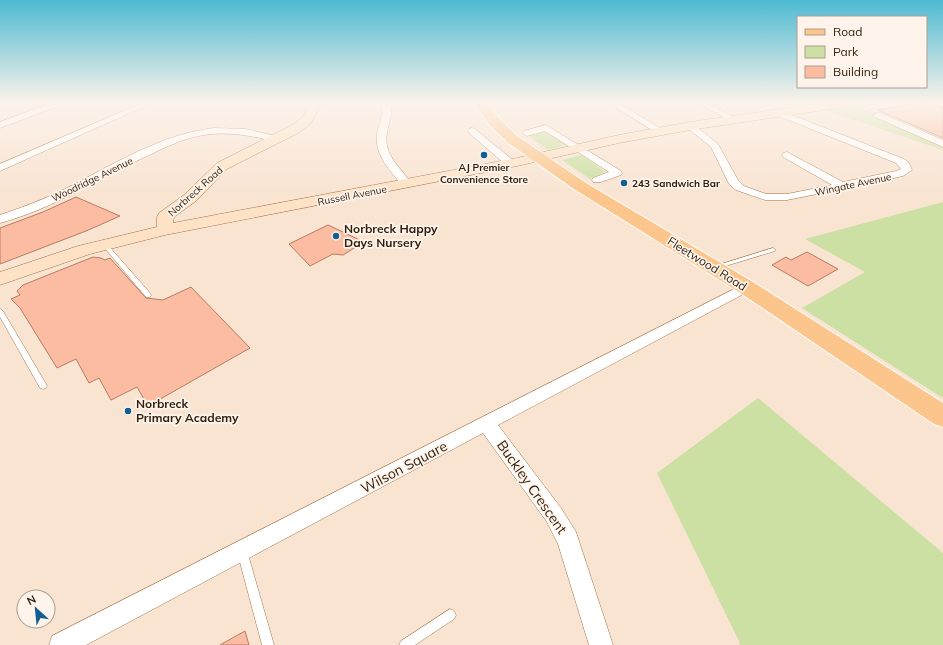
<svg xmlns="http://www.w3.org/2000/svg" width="943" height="645" font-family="Mulish,sans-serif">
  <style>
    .green { fill: #cbe0a2 }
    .building { fill: #fcbca1; stroke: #b77b63 }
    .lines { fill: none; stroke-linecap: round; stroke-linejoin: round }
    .lane-casing { stroke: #a17348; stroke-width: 1 }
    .street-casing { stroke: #a17348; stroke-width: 1 }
    .secondary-casing { stroke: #a17348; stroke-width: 1 }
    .primary-casing { stroke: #fff; stroke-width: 2 }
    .lane { fill: #fff; fill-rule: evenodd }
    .street { fill: #fff; fill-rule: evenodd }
    .secondary { fill: #fde2c5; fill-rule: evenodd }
    .primary { fill: #fbc58b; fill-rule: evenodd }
    .poi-dot { fill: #105f92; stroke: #fef4eb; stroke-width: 1.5 }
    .labels { text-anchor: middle; stroke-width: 3.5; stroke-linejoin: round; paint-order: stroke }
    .far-poi-label { font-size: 10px; font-weight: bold; fill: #301d0b; stroke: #fef4eb }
    .far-street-label { font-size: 10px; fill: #301d0b; stroke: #fef4eb }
    .poi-label { font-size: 12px; font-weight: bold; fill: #301d0b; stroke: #fef4eb; text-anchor: start }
    .street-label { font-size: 12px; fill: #301d0b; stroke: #fef4eb }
    .near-street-label { font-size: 14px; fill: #301d0b; stroke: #fef4eb }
  </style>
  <rect width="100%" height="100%" fill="#f9e4d2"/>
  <g class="green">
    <path d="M855 105 943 144V150L824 110Z"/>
    <path d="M542 132 547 133 566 145 548 150 527 135Z"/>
    <path d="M581 155 604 171 605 172 590 179 562 160Z"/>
    <path d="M943 202V398L802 308 865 272 805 239Z"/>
    <path d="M758 398 943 553V645H740L738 639 657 473Z"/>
  </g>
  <g class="building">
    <path d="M914 103H930L943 108V138L878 110Z"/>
    <path d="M76 197 120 216 86 231 0 264V228L43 212Z"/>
    <path d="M328 225 364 242 343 255 333 254 310 266 289 244Z"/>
    <path d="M807 252 838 269 808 286 772 265 786 257 791 260Z"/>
    <path d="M93 257 101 258 105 260 110 258 146 298 163 300 191 287 250 348 148 406 137 387 111 400 99 378 89 383 76 359 57 368 20 308 11 299 20 295 17 291 23 285Z"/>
    <path d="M245 631 249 645H220Z"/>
  </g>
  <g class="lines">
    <defs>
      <g id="lane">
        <path d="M104 242 106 243 150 293 151 295 150 297H146L102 245 101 244Z"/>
        <path d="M773 248 776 250 775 251 719 268H715L714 267 715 266Z"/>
        <path d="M0 309 3 311 46 384 47 386 46 388 43 389 40 388 0 317Z"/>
        <path d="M242 546 246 547 247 551 274 645H262L237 551 238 547Z"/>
        <path d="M450 609 454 611 456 615 454 619 415 645H399L401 641Z"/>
      </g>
      <g id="street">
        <path d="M51 103H62L61 105 0 128V122Z"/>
        <path d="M142 103H152L0 171V164Z"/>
        <path d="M382 103H390C393 113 389 122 387 133 383 155 401 168 412 184L411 186H403C391 172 374 155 377 134 379 123 384 114 382 103Z"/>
        <path d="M609 103H618L665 131 663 133H657Z"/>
        <path d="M697 103H707L738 119 734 122 731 121Z"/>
        <path d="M885 103H903C898 107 872 111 868 107L869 105Z"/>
        <path d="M936 103H943V107Z"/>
        <path d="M779 110 904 159 909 163 912 170 903 176 842 189 787 200H765L736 190 729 184 711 147 685 126 687 124H693L718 144 738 180 744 186 766 194H787L832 185 783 157 782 155 783 153 787 152 843 182 896 171 901 169 896 163 776 115 775 113Z"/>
        <path d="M878 112 943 140V147L875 117 874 115Z"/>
        <path d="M546 125 621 171 622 173 621 175 601 182H593L592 180 593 178 609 172 545 131 527 136 522 133 524 131Z"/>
        <path d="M214 128 246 129 280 137 282 139 277 142C253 136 229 131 204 135 184 138 166 147 147 156 99 178 53 209 0 223V215C21 208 42 200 63 190 111 166 160 134 214 128Z"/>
        <path d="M472 128 475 129 514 161 515 163 514 165H506L469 133 467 131 469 129Z"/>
        <path d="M746 283 751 284 753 287 751 290 498 425 561 508 576 532 613 645H589L558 544 547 522 483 433 86 645H49L52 636Z"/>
      </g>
      <path id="secondary" d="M310 103H322L311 123 300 132 227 169 196 201 174 217 173 223 517 158 619 135 690 122 823 103H850L848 106 844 107 690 130 619 143 517 166 165 235 90 254 0 285V272L78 246 157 227V217L159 213 184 195 217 163 290 126 302 118Z"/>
      <path id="primary" d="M474 103H486L498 117 517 136 586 183 753 282 943 403V427L934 424 739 292 574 189 507 142 488 123Z"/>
    </defs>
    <use href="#lane" class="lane-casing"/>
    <use href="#street" class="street-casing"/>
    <use href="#secondary" class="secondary-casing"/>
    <use href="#primary" class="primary-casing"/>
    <use href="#lane" class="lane"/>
    <use href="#street" class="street"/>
    <use href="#secondary" class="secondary"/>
    <use href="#primary" class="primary"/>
  </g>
  <linearGradient id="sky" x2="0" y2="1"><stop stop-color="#4dbad2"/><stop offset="0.53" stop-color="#fcf3eb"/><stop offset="1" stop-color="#fcf3eb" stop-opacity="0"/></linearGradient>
  <rect width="943" height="193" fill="url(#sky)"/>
  <g class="poi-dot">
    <circle cx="484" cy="155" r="4"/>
    <circle cx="624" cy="183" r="4"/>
    <circle cx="336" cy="236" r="4"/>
    <circle cx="128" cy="411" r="4"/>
  </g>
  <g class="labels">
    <g class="far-poi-label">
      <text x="484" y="171">AJ Premier<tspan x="484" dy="12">Convenience Store</tspan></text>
      <text x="632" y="187" text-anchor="start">243 Sandwich Bar</text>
    </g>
    <g class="far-street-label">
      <text transform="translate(92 179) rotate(-26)" y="4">Woodridge Avenue</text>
      <text transform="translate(853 184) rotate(-12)" y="4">Wingate Avenue</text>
      <text transform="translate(195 191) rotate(-42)" y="4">Norbreck Road</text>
      <text transform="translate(352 195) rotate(-11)" y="4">Russell Avenue</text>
    </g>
    <g class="poi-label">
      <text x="344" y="233">Norbreck Happy<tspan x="344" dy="14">Days Nursery</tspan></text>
      <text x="136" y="408">Norbreck<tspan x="136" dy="14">Primary Academy</tspan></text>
    </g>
    <g class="street-label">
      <text transform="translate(707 264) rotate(32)" y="4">Fleetwood Road</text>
    </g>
    <g class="near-street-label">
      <text transform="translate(404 467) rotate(-28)" y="5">Wilson Square</text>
      <text transform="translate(532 487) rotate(55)" y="5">Buckley Crescent</text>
    </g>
  </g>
  <rect x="797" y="16" width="130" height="72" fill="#fef4eb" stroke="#ac9e91"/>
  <rect x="805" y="29" width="20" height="6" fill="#fbc58b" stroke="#ac9e91"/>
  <text x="833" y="36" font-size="12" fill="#301d0b">Road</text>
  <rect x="805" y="46" width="20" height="12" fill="#cbe0a2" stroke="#ac9e91"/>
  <text x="833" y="56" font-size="12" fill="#301d0b">Park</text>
  <rect x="805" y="66" width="20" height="12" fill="#fcbca1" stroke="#ac9e91"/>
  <text x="833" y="76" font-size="12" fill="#301d0b">Building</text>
  <g transform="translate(36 609) rotate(333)"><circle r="19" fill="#fef4eb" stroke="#ac9e91"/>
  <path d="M0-3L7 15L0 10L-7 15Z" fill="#105f92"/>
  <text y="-6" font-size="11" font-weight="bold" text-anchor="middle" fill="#301d0b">N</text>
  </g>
</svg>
